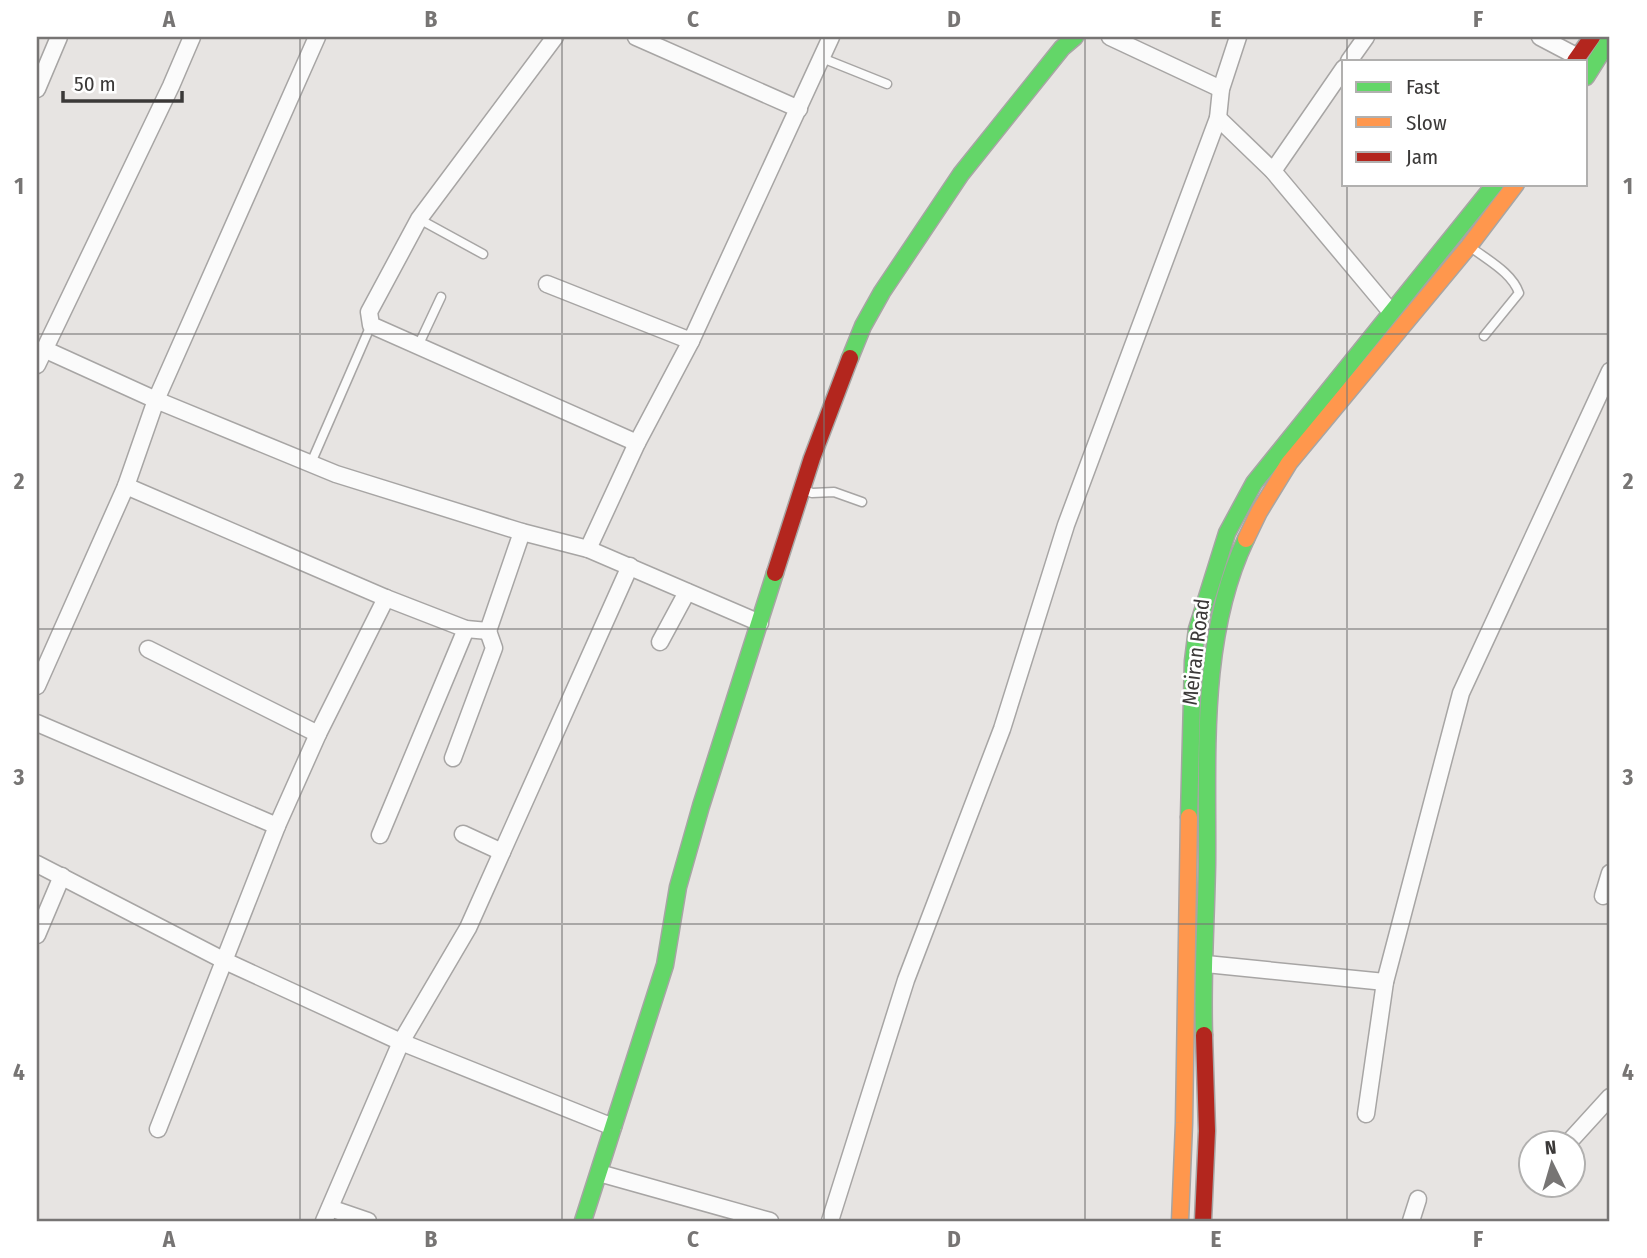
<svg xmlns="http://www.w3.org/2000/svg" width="1647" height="1258" font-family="'Fira Sans Condensed',sans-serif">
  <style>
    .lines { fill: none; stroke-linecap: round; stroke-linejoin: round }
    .lane-casing { stroke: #a7a5a4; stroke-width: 11 }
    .street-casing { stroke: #a7a5a4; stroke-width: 19 }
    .fast-casing { stroke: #a7a5a4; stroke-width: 19 }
    .slow-casing { stroke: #a7a5a4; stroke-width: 19 }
    .jam-casing { stroke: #a7a5a4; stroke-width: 19 }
    .lane { stroke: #fbfbfb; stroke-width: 8 }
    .street { stroke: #fbfbfb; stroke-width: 16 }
    .fast { stroke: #63d668; stroke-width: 16 }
    .slow { stroke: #ff974d; stroke-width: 16 }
    .jam { stroke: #b3261e; stroke-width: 16 }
    .grid { fill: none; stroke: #777574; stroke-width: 2; stroke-opacity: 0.55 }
    .labels { text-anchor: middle; stroke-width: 5; stroke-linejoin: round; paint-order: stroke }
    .street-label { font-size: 21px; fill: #3b3938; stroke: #fff }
    .neatline { fill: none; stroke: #777574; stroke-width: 2.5 }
    .grid-label { font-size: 23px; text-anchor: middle; font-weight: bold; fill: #777574 }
  </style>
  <rect width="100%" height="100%" fill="#e7e4e2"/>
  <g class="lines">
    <defs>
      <g id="lane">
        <path d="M822 58 887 84"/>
        <path d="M419 219 483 254"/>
        <path d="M1472 248C1489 261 1512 273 1519 293L1484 336"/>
        <path d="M418 346 441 297"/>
        <path d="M311 463 371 325"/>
        <path d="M805 490 812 493 834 492 862 502"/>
      </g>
      <g id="street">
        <path d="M555 37 419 219 369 312 371 325 637 443"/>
        <path d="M636 37 799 109"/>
        <path d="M1110 37 1221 89"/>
        <path d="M1540 37 1578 57"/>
        <path d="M1349 61 1366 37"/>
        <path d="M37 89 59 37"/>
        <path d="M1218 118 1273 171 1391 312"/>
        <path d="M1273 171 1344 68"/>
        <path d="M547 284 691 341"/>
        <path d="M46 350 156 400 336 474 522 532 588 549 760 623"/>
        <path d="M37 365 171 86 192 37"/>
        <path d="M126 486 386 598 466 629 488 631 522 532"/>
        <path d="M588 549 637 443 691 341 831 37"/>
        <path d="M660 642 687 592"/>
        <path d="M148 649 318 734"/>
        <path d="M37 686 126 486 156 400 317 37"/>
        <path d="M37 723 277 826"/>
        <path d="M453 758 494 648 488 631"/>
        <path d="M463 834 502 852"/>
        <path d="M380 835 466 629"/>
        <path d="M37 864 225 961 401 1042 613 1127"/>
        <path d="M1603 896 1610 873"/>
        <path d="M37 935 62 876"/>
        <path d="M1206 964 1385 982"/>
        <path d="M1366 1114 1385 982 1461 693 1610 371"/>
        <path d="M158 1129 277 826 318 734 386 598"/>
        <path d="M1569 1142 1610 1097"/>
        <path d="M599 1173 770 1221"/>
        <path d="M330 1208 368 1221"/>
        <path d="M324 1221 401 1042 468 928 630 566"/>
        <path d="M830 1221 906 980 1002 729 1066 525 1218 118 1221 89 1238 37"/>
        <path d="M1411 1221 1418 1199"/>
      </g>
      <g id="fast">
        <path d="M1586 77 1610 39"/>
        <path d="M850 358 863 326 882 292 961 174 1062 48 1075 37"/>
        <path d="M1189 817 1193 661 1197 629 1227 533 1254 483 1495 184"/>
        <path d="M1204 1035C1202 978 1206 921 1207 864 1208 756 1199 638 1246 539"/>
        <path d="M583 1221 665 965 678 887 701 806 775 573"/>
      </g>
      <g id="slow">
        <path d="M1246 539 1259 512 1289 463 1469 246 1516 184"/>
        <path d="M1180 1221 1184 1123 1189 817"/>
      </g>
      <g id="jam">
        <path d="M1575 61 1592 37"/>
        <path d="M775 573 812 458 850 358"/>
        <path d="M1203 1221 1207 1131 1204 1035"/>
      </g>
    </defs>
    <use href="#lane" class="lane-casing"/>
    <use href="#street" class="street-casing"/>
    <use href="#fast" class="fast-casing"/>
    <use href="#slow" class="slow-casing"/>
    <use href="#jam" class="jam-casing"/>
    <use href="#lane" class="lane"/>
    <use href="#street" class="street"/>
    <use href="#fast" class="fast"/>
    <use href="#slow" class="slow"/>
    <use href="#jam" class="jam"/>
  </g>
  <path class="grid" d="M300 37V1221M562 37V1221M824 37V1221M1085 37V1221M1347 37V61M1347 184V1221M37 334H1610M37 629H1610M37 924H1610"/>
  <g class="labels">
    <g class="street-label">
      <text transform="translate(1196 652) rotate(-83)" y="7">Meiran Road</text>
    </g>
  </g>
  <rect width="1647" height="1258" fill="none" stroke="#ffffff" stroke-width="77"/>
  <rect x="1342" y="60" width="245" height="126" fill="#ffffff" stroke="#b1b0af" stroke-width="2"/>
  <rect x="1356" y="82" width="35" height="10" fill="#63d668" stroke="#b1b0af" stroke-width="2"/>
  <text x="1406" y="94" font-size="21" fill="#3b3938">Fast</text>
  <rect x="1356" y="117" width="35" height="10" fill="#ff974d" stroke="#b1b0af" stroke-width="2"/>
  <text x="1406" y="130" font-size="21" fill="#3b3938">Slow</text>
  <rect x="1356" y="152" width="35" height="10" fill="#b3261e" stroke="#b1b0af" stroke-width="2"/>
  <text x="1406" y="164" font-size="21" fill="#3b3938">Jam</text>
  <g transform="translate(1552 1164) rotate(355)"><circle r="33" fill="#ffffff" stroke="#b1b0af" stroke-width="2"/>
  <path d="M0-5L12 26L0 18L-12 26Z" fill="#777574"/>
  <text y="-10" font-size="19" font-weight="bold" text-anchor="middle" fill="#3b3938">N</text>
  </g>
  <path d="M63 91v10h119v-10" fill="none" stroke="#3b3938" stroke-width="3.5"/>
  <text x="74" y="91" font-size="21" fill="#3b3938" stroke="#ffffff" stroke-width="5" paint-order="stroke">50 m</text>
  <rect x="38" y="38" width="1570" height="1182" class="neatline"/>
  <g class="grid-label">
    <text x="169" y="27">A</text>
    <text x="431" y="27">B</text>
    <text x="693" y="27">C</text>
    <text x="954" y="27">D</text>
    <text x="1216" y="27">E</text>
    <text x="1478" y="27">F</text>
    <text x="19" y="194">1</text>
    <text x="1628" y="194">1</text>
    <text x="19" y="489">2</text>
    <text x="1628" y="489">2</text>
    <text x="19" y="785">3</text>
    <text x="1628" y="785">3</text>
    <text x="19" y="1080">4</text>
    <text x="1628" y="1080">4</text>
    <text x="169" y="1247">A</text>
    <text x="431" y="1247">B</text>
    <text x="693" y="1247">C</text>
    <text x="954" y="1247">D</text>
    <text x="1216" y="1247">E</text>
    <text x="1478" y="1247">F</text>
  </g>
</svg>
